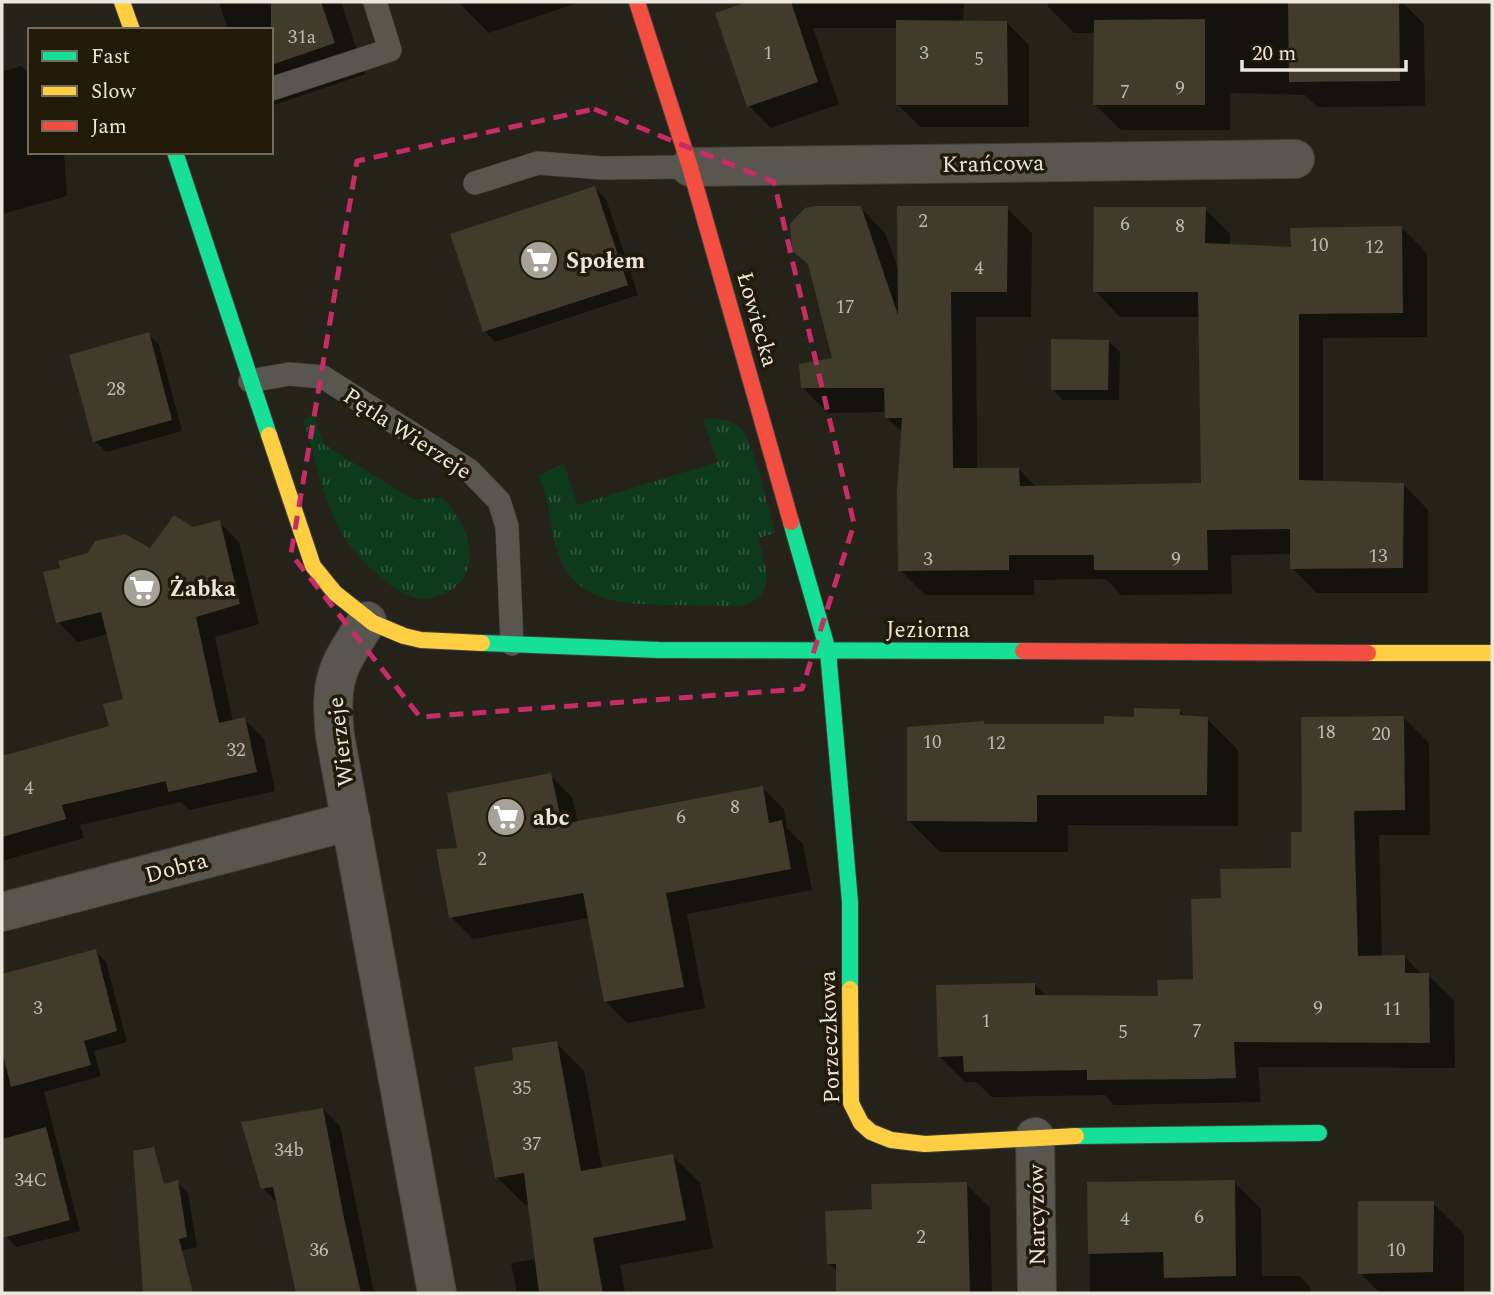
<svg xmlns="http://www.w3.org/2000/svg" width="1494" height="1295" font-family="Spectral,serif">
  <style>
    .grass { fill: url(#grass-tufts) }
    .shadow { fill: #0007 }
    .building { fill: #403b2b }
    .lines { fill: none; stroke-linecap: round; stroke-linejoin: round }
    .lane-casing { stroke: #423f38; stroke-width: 24 }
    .street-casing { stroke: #423f38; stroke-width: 40 }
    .fast-casing { stroke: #423f38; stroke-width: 18 }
    .slow-casing { stroke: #423f38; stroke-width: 18 }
    .jam-casing { stroke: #423f38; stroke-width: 18 }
    .lane { stroke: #59564f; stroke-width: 23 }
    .street { stroke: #59564f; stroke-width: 38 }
    .fast { stroke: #16e098; stroke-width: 16 }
    .slow { stroke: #ffcf43; stroke-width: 16 }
    .jam { stroke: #f24e42; stroke-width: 16 }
    .marked { fill: none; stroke: #c62d68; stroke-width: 5; stroke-dasharray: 14 9; stroke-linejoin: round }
    .labels { text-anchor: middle; stroke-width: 7; stroke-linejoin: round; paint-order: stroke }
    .number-label { font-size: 19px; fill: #c0bcb0 }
    .street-label { font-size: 23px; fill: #ebe7dc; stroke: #211a09 }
    .poi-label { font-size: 23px; font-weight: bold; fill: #ebe7dc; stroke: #211a09; text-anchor: start }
  </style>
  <defs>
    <pattern id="grass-tufts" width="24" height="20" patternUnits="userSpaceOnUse" patternTransform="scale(1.75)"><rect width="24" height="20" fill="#0d3a1a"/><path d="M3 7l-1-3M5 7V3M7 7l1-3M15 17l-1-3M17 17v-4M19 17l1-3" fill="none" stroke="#30563b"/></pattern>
  </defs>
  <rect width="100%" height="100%" fill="#252219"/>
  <g class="grass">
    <path d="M314 415 323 444 414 500 442 497C465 520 486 566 451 590 442 596 428 600 416 598 394 594 358 558 346 540 326 512 314 453 303 419Z"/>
    <path d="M712 418C723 420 734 421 742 430 754 444 769 512 775 533L758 538C765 566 780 598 739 606 716 606 693 605 670 605 625 604 575 604 558 553 549 527 551 500 538 476L564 464 577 505 718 462 703 420Z"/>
  </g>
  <g class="shadow">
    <path d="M219 2H341L365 74 274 105 271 103V30H228Z"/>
    <path d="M458 2H580L489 33Z"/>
    <path d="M753 2H964L963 22H1006L1029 45V127H920L898 105 897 28H813L839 104 771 128 749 106 717 15Z"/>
    <path d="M1048 2H1402L1424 24 1425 106 1317 107 1305 95 1230 93V130H1121L1095 105 1096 33H1074L1048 7Z"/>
    <path d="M21 66 30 75V152H64L67 196 2 214V72Z"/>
    <path d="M595 188 606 199 638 295 495 342 484 331Z"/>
    <path d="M860 207 885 233 899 272 1007 208 1032 233 1031 317H976L977 470 1019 469 1036 487 1202 485 1200 317H1120L1095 291 1205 209 1230 234V246L1293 249 1402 228 1427 253V337L1323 338V482L1403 484 1428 510V593H1317L1292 568V554L1231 555 1232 594 1121 595 1106 579 1034 580V595H925L900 570 903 433 886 417V412L828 413 802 387 835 359 811 267 794 250Z"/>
    <path d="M148 334 159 345 182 431 106 452 95 441Z"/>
    <path d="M1109 342 1120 352 1119 400H1063L1052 389Z"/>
    <path d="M219 522 239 542 259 624 215 637 233 721 244 719 264 739 275 791 189 810 181 802 80 825 84 838 2 861V758L111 727 125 701 108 634 78 642 58 622 150 550 192 529Z"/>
    <path d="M1179 710 1186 717 1207 719 1238 750V826L1068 825V852H940L909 821 983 723 986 726H1105Z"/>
    <path d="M1404 718 1429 743 1430 835H1379L1382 957 1404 956 1422 975H1428L1454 1000 1455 1068 1258 1067 1261 1102 1114 1105 1105 1095 992 1097 976 1082H965L939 1056 1034 984 1046 996 1160 998 1194 981 1223 900 1293 870 1304 834Z"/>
    <path d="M550 775 572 797 578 823 762 787 784 809 787 828 803 844 812 890 687 914 705 1008 627 1023 605 1001 589 918 473 939 451 917 459 849Z"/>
    <path d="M95 951 106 962 127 1042 94 1051 101 1076 44 1092 80 1231 16 1247 6 1236 2 1221V976Z"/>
    <path d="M556 1043 584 1071 602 1168 672 1155 700 1183 713 1248 620 1265 625 1293H517L511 1263 536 1259 529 1204 525 1205 497 1177 515 1061Z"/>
    <path d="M323 1109 340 1126 374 1293H298L279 1205 263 1188Z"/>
    <path d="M177 1182 188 1193 197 1247 152 1258Z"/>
    <path d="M1234 1182 1261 1209 1262 1276H1300L1310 1287 1311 1293H1090L1089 1184Z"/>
    <path d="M966 1184 990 1208 992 1293H838V1272L828 1263 874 1211Z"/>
    <path d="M1433 1203 1464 1234V1293H1380L1360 1273Z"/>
  </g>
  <g class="building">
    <path d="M271 2H321L335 43 271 65Z"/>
    <path d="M747 2H791L818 82 747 107 715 13Z"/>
    <path d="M1288 2H1399L1400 81 1289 82Z"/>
    <path d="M1205 19V105H1093L1094 20Z"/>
    <path d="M896 20 1007 21 1008 105H896Z"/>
    <path d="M595 186 628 285 483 332 450 234Z"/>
    <path d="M814 206H861L898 315 897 206H1008L1007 292H951L953 468H1019L1020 486 1201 483 1198 292H1093L1094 207H1206L1205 243 1291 247 1290 228 1402 226 1403 313 1299 314V480L1404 483 1403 568 1290 569V529L1207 530 1208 570H1094V555H1009V570L898 571 897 492 902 418H885L884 388H801L799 364 832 358 808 264 792 251 790 224 805 208Z"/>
    <path d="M149 332 172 420 93 442 69 355Z"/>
    <path d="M1051 339 1109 340 1108 390H1051Z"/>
    <path d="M174 515 193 527 220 520 240 604 196 617 219 723 245 717 257 772 168 792 166 781 62 805 66 819 2 837V756L109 726 103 704 123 699 101 612 56 623 43 572 60 568 58 561 88 553 95 541 125 534 150 548Z"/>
    <path d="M1134 708 1180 709V715L1208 717 1207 795H1037V822L907 821V727L984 721V724H1104V716L1134 717Z"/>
    <path d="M1404 716 1405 810 1354 811 1358 956 1405 955V973H1429L1430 1043 1234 1042 1236 1078 1205 1079 1087 1080V1070L964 1072 963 1056 938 1057 936 985 1035 983V995L1158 996 1157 980 1193 979 1191 899 1221 898 1220 869 1291 868V832H1302L1301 717Z"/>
    <path d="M551 773 562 824 763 786 769 823 782 820 791 869 666 893 684 987 604 1002 583 893 449 918 436 849 457 848 447 793Z"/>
    <path d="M96 949 117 1031 84 1041 91 1065 11 1087 2 1051V974Z"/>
    <path d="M557 1041 581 1171 673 1154 686 1220 593 1238 603 1293H539L524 1173 495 1178 485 1124 474 1067 513 1060 512 1048Z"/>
    <path d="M323 1108 344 1218 361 1293H296L273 1187 261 1189 241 1122Z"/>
    <path d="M46 1127 70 1220 2 1238V1139Z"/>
    <path d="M154 1147 164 1184 178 1180 187 1237 179 1239 193 1293H143L133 1151Z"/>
    <path d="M1235 1180 1236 1276 1164 1278 1163 1252 1088 1254 1087 1182Z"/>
    <path d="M967 1182 970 1293H836V1264H827L825 1211 872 1209 871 1184Z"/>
    <path d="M1358 1201H1434L1433 1272 1358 1274Z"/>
  </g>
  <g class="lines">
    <defs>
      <g id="lane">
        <path d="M271 89 390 50 375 2"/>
        <path d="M475 183 538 163 602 168 690 167"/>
        <path d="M250 381 289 374 323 377 469 470 499 501 507 526 512 644"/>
      </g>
      <g id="street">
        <path d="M690 167 1295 159"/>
        <path d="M367 621C337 668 329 678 335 736L437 1293"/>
        <path d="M2 912 351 821"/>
        <path d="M1035 1137 1037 1293"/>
      </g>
      <g id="fast">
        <path d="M175 152 269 435"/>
        <path d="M791 522 828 651 850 902V989"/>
        <path d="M482 643 659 650 1023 651"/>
        <path d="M1076 1136 1319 1133"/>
      </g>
      <g id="slow">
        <path d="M122 2 132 30"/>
        <path d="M269 435 313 566 335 593 373 623 404 636 421 640 482 643"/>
        <path d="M1368 653H1492"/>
        <path d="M850 989 851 1103 861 1123 871 1132 891 1140 925 1144 1076 1136"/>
      </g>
      <g id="jam">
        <path d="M637 2 690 167 791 522"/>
        <path d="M1023 651 1368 653"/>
      </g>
    </defs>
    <use href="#lane" class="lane-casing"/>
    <use href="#street" class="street-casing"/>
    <use href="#fast" class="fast-casing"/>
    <use href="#slow" class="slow-casing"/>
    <use href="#jam" class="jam-casing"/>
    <use href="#lane" class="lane"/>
    <use href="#street" class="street"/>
    <use href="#fast" class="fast"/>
    <use href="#slow" class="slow"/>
    <use href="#jam" class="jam"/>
  </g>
  <path class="marked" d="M594 109 774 182 854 524 802 689 420 717 291 554 357 161Z"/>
  <defs>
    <symbol id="supermarket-disc" viewBox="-11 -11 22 22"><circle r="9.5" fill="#a6a298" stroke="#211a09"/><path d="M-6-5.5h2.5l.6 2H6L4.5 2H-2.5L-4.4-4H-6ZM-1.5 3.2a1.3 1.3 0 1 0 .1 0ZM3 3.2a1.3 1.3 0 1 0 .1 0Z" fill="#fff"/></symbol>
  </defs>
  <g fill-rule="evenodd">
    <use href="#supermarket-disc" x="517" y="238" width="44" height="44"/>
    <use href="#supermarket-disc" x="120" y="566" width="44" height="44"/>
    <use href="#supermarket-disc" x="484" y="795" width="44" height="44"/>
  </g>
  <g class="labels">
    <g class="number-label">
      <text x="302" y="43">31a</text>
      <text x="768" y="59">1</text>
      <text x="924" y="59">3</text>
      <text x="979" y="65">5</text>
      <text x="1180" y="94">9</text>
      <text x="1125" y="98">7</text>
      <text x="923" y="227">2</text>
      <text x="1125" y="230">6</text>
      <text x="1180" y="232">8</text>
      <text x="1319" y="251">10</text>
      <text x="1374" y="253">12</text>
      <text x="979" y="274">4</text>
      <text x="845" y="313">17</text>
      <text x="116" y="395">28</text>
      <text x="1378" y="562">13</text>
      <text x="928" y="565">3</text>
      <text x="1176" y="565">9</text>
      <text x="1326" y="738">18</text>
      <text x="1381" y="740">20</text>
      <text x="932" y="748">10</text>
      <text x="996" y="749">12</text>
      <text x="236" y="756">32</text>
      <text x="29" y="794">4</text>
      <text x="735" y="813">8</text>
      <text x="681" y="823">6</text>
      <text x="482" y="865">2</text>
      <text x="38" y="1014">3</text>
      <text x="1318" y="1014">9</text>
      <text x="1392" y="1015">11</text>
      <text x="986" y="1027">1</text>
      <text x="1197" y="1037">7</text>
      <text x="1123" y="1038">5</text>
      <text x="522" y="1094">35</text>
      <text x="532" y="1150">37</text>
      <text x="289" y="1156">34b</text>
      <text x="31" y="1186">34C</text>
      <text x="1199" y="1223">6</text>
      <text x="1125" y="1225">4</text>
      <text x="921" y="1243">2</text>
      <text x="319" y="1256">36</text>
      <text x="1396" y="1256">10</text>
    </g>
    <g class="street-label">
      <text transform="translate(993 163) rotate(-1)" y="8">Krańcowa</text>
      <text transform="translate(758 319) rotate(74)" y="8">Łowiecka</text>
      <text transform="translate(408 433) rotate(33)" y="8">Pętla Wierzeje</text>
      <text x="928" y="637">Jeziorna</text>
      <text transform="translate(340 742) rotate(-97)" y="8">Wierzeje</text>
      <text transform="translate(176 867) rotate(-15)" y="8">Dobra</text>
      <text transform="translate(829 1037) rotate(-92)" y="8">Porzeczkowa</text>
      <text transform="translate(1036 1215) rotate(-91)" y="8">Narcyzów</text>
    </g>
    <g class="poi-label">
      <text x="566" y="268">Społem</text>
      <text x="169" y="596">Żabka</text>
      <text x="533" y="825">abc</text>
    </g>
  </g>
  <rect width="1494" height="1295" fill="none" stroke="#ebe7dc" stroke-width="7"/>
  <rect x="28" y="28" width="245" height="126" fill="#211a09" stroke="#726c5d" stroke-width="2"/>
  <rect x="42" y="51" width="35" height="10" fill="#16e098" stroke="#726c5d" stroke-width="2"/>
  <text x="91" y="63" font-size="21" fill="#ebe7dc">Fast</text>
  <rect x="42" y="86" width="35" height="10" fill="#ffcf43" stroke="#726c5d" stroke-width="2"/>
  <text x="91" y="98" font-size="21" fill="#ebe7dc">Slow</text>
  <rect x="42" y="121" width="35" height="10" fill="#f24e42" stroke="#726c5d" stroke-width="2"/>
  <text x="91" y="133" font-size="21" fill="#ebe7dc">Jam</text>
  <path d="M1242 60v10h164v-10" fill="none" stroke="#ebe7dc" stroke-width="3.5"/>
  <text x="1252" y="60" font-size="21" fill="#ebe7dc" stroke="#211a09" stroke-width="5" paint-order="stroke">20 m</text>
</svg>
